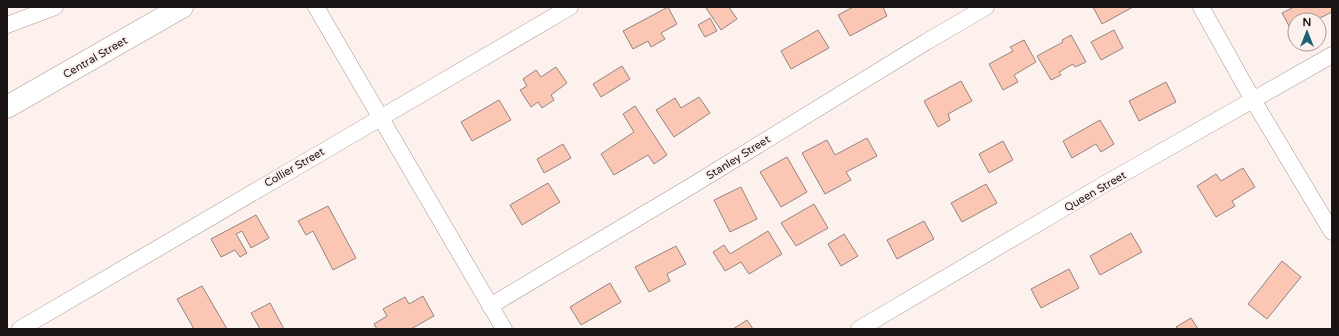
<svg xmlns="http://www.w3.org/2000/svg" width="1339" height="336" font-family="'Varela Round',sans-serif">
  <style>
    .building { fill: #fbc6b4; stroke: #938580 }
    .lines { fill: none; stroke-linecap: round; stroke-linejoin: round }
    .minor-casing { stroke: #a79994; stroke-width: 17 }
    .secondary-casing { stroke: #a79994; stroke-width: 23 }
    .minor { stroke: #fff; stroke-width: 16 }
    .secondary { stroke: #fff; stroke-width: 22 }
    .labels { text-anchor: middle; stroke-width: 4; stroke-linejoin: round; paint-order: stroke }
    .street-label { font-size: 11px; fill: #1a1514; stroke: #fdf1ed }
  </style>
  <rect width="100%" height="100%" fill="#fdf1ed"/>
  <g class="building">
    <path d="M668 7 677 24 661 33 665 39 651 47 648 41 633 49 623 31Z"/>
    <path d="M708 7H729L737 19 721 30 706 8Z"/>
    <path d="M853 7H883L887 16 850 36 838 15Z"/>
    <path d="M1093 7H1133L1102 24Z"/>
    <path d="M1294 7H1332V12L1316 20H1295V31L1293 33 1282 13Z"/>
    <path d="M710 18 717 31 705 37 698 25Z"/>
    <path d="M818 30 829 48 791 69 781 51Z"/>
    <path d="M1114 30 1123 48 1101 60 1091 42Z"/>
    <path d="M1071 35 1086 62 1075 67 1073 64 1059 72 1061 75 1051 80 1037 56 1063 42 1062 40Z"/>
    <path d="M1024 40 1036 62 1014 75 1018 82 1003 90 989 64 1013 51 1010 47Z"/>
    <path d="M622 66 630 79 601 97 593 84Z"/>
    <path d="M556 67 567 83 551 95 554 100 542 108 538 102 531 107 520 90 527 86 523 79 536 70 541 77Z"/>
    <path d="M961 81 972 101 948 114 950 120 938 127 924 101Z"/>
    <path d="M1166 82 1176 102 1139 121 1129 101Z"/>
    <path d="M699 97 710 113 674 137 656 110 675 98 681 108Z"/>
    <path d="M499 100 511 120 472 141 461 122Z"/>
    <path d="M635 106 667 155 654 164 648 155 614 175 601 154 634 132 623 114Z"/>
    <path d="M1100 120 1114 144 1101 152 1096 144 1072 158 1063 141Z"/>
    <path d="M867 138 877 156 846 172 851 180 825 194 802 153 827 140 835 155Z"/>
    <path d="M1003 141 1013 160 989 173 979 154Z"/>
    <path d="M563 144 571 158 544 173 537 159Z"/>
    <path d="M787 157 807 192 781 207 760 172Z"/>
    <path d="M1243 168 1255 187 1232 201 1235 206 1216 217 1197 186 1216 174 1221 181Z"/>
    <path d="M548 183 560 202 522 225 510 205Z"/>
    <path d="M986 184 997 203 962 222 951 203Z"/>
    <path d="M741 187 757 219 730 232 714 200Z"/>
    <path d="M814 204 828 228 796 246 781 223Z"/>
    <path d="M328 206 356 258 333 270 313 231 306 235 298 221Z"/>
    <path d="M256 215 269 238 251 248 242 231 236 234 247 253 240 257 235 250 221 257 211 239Z"/>
    <path d="M924 221 934 239 897 259 887 240Z"/>
    <path d="M768 231 782 254 749 274 741 262 725 271 713 252 724 245 730 254Z"/>
    <path d="M1131 233 1142 252 1100 275 1090 256Z"/>
    <path d="M844 234 858 256 841 266 828 244Z"/>
    <path d="M676 246 686 264 667 274 670 281 649 292 635 267Z"/>
    <path d="M1282 261 1301 277 1267 319 1248 304Z"/>
    <path d="M1069 269 1079 288 1041 308 1031 289Z"/>
    <path d="M610 283 621 302 581 325 570 307Z"/>
    <path d="M202 286 227 329H194L177 299Z"/>
    <path d="M423 296 434 316 411 329H377L374 324 387 316 383 309 405 297 409 304Z"/>
    <path d="M270 303 284 329H260L251 313Z"/>
    <path d="M1191 318 1198 329H1178L1176 327Z"/>
    <path d="M747 320 753 329H733Z"/>
  </g>
  <g class="lines">
    <defs>
      <g id="minor">
        <path d="M316 7 504 329"/>
        <path d="M1201 7 1253 100 1332 232"/>
        <path d="M7 25 55 7"/>
        <path d="M490 306 693 185 926 42 986 7"/>
        <path d="M20 329C203 221 387 115 570 7"/>
        <path d="M859 329 1103 185 1332 55"/>
      </g>
      <path id="secondary" d="M7 107 182 7"/>
    </defs>
    <use href="#minor" class="minor-casing"/>
    <use href="#secondary" class="secondary-casing"/>
    <use href="#minor" class="minor"/>
    <use href="#secondary" class="secondary"/>
  </g>
  <g class="labels">
    <g class="street-label">
      <text transform="translate(95 57) rotate(-30)" y="4">Central Street</text>
      <text transform="translate(738 157) rotate(-32)" y="4">Stanley Street</text>
      <text transform="translate(294 167) rotate(-30)" y="4">Collier Street</text>
      <text transform="translate(1095 191) rotate(-30)" y="4">Queen Street</text>
    </g>
  </g>
  <rect width="1339" height="336" fill="none" stroke="#1a1514" stroke-width="16"/>
  <g transform="translate(1307 32)"><circle r="19" fill="#fdf1ed" stroke="#a29996"/>
  <path d="M0-3L7 15L0 10L-7 15Z" fill="#1c6173"/>
  <text y="-6" font-size="11" font-weight="bold" text-anchor="middle" fill="#1a1514">N</text>
  </g>
</svg>
